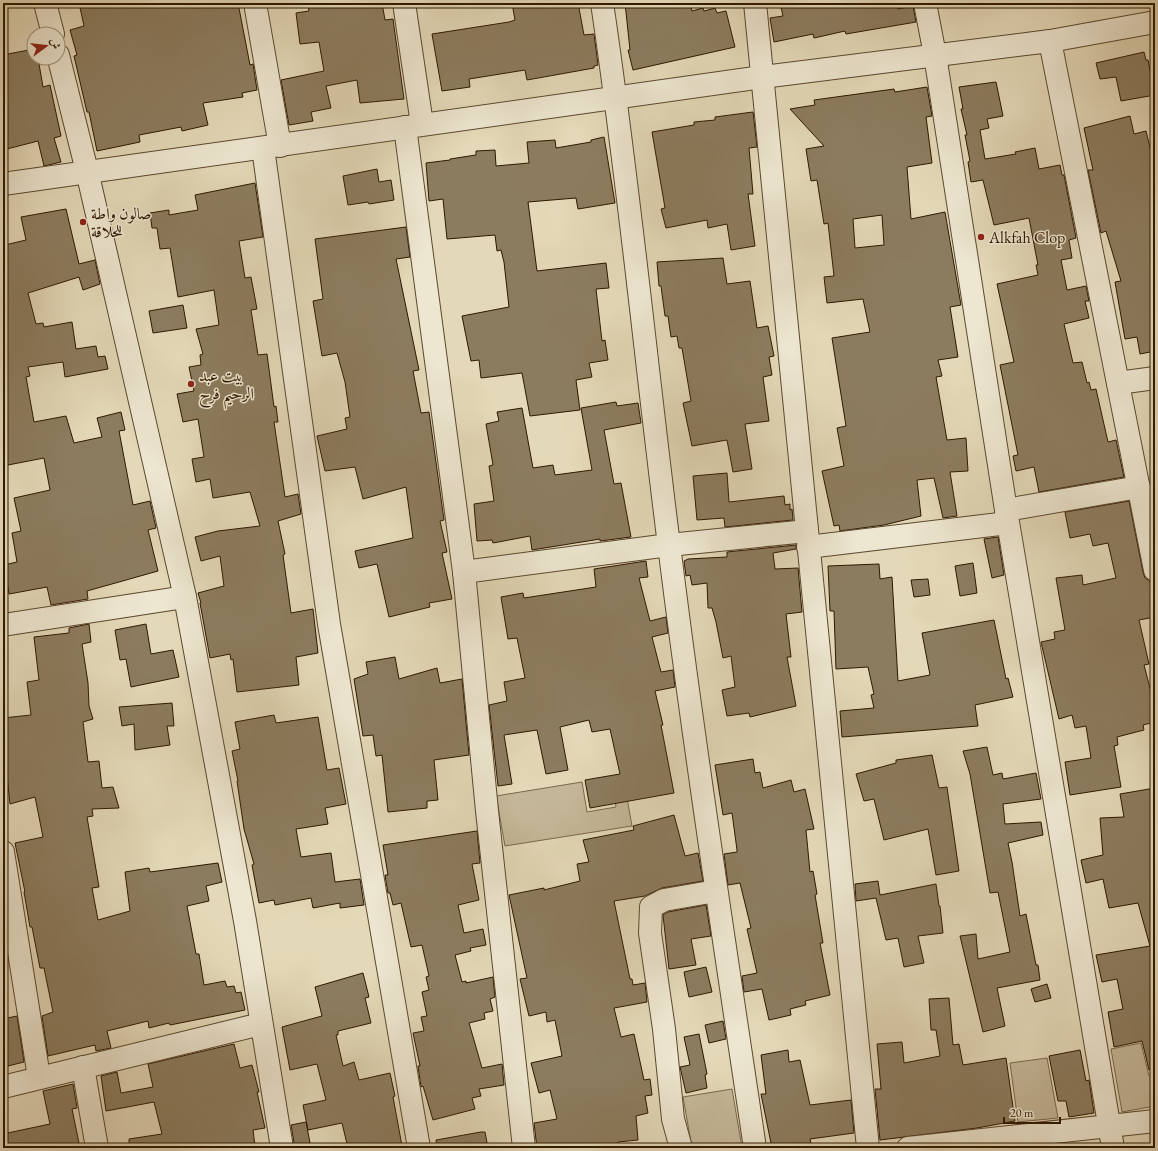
<svg xmlns="http://www.w3.org/2000/svg" width="1158" height="1151" font-family="'EB Garamond',Amiri,serif">
  <style>
    .green { fill: #c4b798; stroke: #79684c }
    .building { fill: #8c7c5f; stroke: #2e1800; fill-rule: evenodd }
    .lines { fill: none; stroke-linecap: round; stroke-linejoin: round }
    .minor-casing { stroke: #5b482e; stroke-width: 24 }
    .minor { stroke: #ede6d0; stroke-width: 22 }
    .poi-dot { fill: #8f2418; stroke: #ede6d0; stroke-width: 1.5 }
    .labels { text-anchor: middle; stroke-width: 3; stroke-linejoin: round; paint-order: stroke }
    .poi-label { font-size: 16px; fill: #2e1800; stroke: #ede6d0; text-anchor: start }
  </style>
  <rect width="100%" height="100%" fill="#e3d8b7"/>
  <filter id="stains"><feTurbulence type="fractalNoise" baseFrequency=".005" numOctaves="4"/><feColorMatrix values="0 0 0 0 .2 0 0 0 0 .09 0 0 0 0 .02 0 0 0 .5 -.17"/></filter>
  <radialGradient id="worn" r=".72"><stop offset=".6" stop-color="#630" stop-opacity="0"/><stop offset="1" stop-color="#630" stop-opacity=".3"/></radialGradient>
  <g class="green">
    <path d="M582 782 587 812 616 807 615 800 627 798 632 826 505 846 496 796Z"/>
    <path d="M1141 1043 1149 1076H1155V1106L1122 1112 1111 1049Z"/>
    <path d="M1047 1058 1058 1118 1018 1122 1010 1063Z"/>
    <path d="M732 1089 742 1148H692L683 1097Z"/>
  </g>
  <g class="building">
    <path d="M79 3H238L250 65 253 64 257 90 242 93 243 97 203 103 208 125 182 131 181 127 139 135 140 142 97 151 89 112H87L74 56 77 55 70 30 84 26Z"/>
    <path d="M324 3H382L385 20 393 19 404 99 360 103 357 80 326 86 331 108 311 112 313 121 289 125 281 80 324 71 319 42 300 44 296 13 309 11 308 5Z"/>
    <path d="M512 3H578L584 35 594 34 598 65 594 66V68L527 80 525 70 469 79 470 87 442 91 432 34 509 22 515 20Z"/>
    <path d="M625 3H690L692 11 703 8 704 11 715 8 717 13 726 11 735 47 633 70 628 50H630Z"/>
    <path d="M780 3H839V6L857 3H897L898 9 913 6 916 22 846 34 845 31 814 38 813 34 774 42 770 18 783 16Z"/>
    <path d="M34 49V58H38L43 87 50 85 61 136 54 138 61 162 44 166 38 141 3 150V55Z"/>
    <path d="M1144 52 1146 60H1148L1155 95 1121 101 1116 77 1100 79 1096 63Z"/>
    <path d="M996 82 1003 116 987 119 989 128 980 130 985 159 1016 154 1015 152 1035 148 1039 169 1060 165 1062 175H1064L1076 238 1069 240 1072 258 1061 260 1067 290 1086 286 1089 301H1085L1089 318 1064 324 1073 363 1082 362 1087 383 1089 382 1091 390 1096 389 1108 442 1116 440 1124 477 1039 492 1034 467 1016 471 1013 456 1018 455 1000 365 1014 362 997 284 1038 275 1036 265H1038L1029 218 994 225 983 180 971 182 968 162 970 161 965 135H967L961 109H963L959 87Z"/>
    <path d="M927 87 932 116 926 117 932 163 907 167 911 219 945 212 961 305 950 307 958 357 938 360 942 376 936 377 947 440 966 438 968 471 950 472 957 516 943 518 934 478 917 480 921 516 884 525 840 531 839 525 834 526 822 471 844 466 837 428 846 426 832 338 870 332 863 299 827 303 824 277 834 276 828 223 824 224 817 180 811 181 806 149 824 146 790 109 815 105 814 100 894 89 895 92ZM882 215 884 245 855 248 853 219Z"/>
    <path d="M753 112 757 147 749 148 753 194H748L755 246 731 250 727 224 708 228 707 220 666 228 661 209 665 208 652 132 694 125V122L715 120V117Z"/>
    <path d="M1130 116 1134 134 1146 131 1155 168V351L1140 354 1137 337 1125 339 1115 282 1121 281 1106 231 1101 233 1088 170H1093L1084 128Z"/>
    <path d="M604 137 615 203 578 209 576 198 528 202 537 271 606 263 609 288 596 289 602 341 605 340 608 360 589 363 592 377 576 380 580 410 530 416 522 373 481 378 479 360 471 361 462 316 509 307 504 262 501 250 497 251 495 235 447 239 443 199 429 201 426 163 450 160V159L476 155V151L495 150 496 166 529 163 527 142 555 140 556 148 591 142V140Z"/>
    <path d="M377 169 379 182 391 180 394 200 369 204 368 202 348 205 343 176Z"/>
    <path d="M255 183 263 237 239 241 245 278 251 277 257 309 251 310 258 355 267 354 274 407 276 406 278 422H274L285 497 298 494 301 514 278 521 285 554 283 555 291 613 313 609 318 653 296 657 299 685 237 692 233 659 231 660 230 654 210 658 200 603H201L198 593 224 586 220 556 201 561 195 537 218 531 260 526 250 492 213 498 210 479 196 482 192 459 204 457 198 419 183 422 177 394 194 391 189 367 201 365 200 355 203 354 196 329 219 325 214 290 178 297 170 248 160 249 157 228H152L150 213 169 210V215L198 210 195 195Z"/>
    <path d="M66 209 79 264 95 260 100 284 83 290 79 277 28 293 36 324 43 323 44 327 72 322 76 349 96 346 98 357 105 356 108 369 65 377 63 362 28 367 30 376 26 377 34 422 66 416 74 443 102 437 97 418 121 412 125 430 119 431 133 505 150 501 156 528 148 530 158 571 87 591 88 599 51 605 47 587 9 594 4 565 17 562 12 533 21 531 14 498 50 490 44 458 3 466V254L7 253 5 245 26 240 21 217Z"/>
    <path d="M406 227 410 257 396 259 419 370 413 371 421 413 429 412 444 520 440 521 447 552 442 553 452 599 429 603 430 607 389 617 377 564 359 568 355 551 413 538 406 487 363 499 355 467 325 471 317 436 347 429 345 418 350 417 345 382 337 353 322 356 313 301 323 299 315 239Z"/>
    <path d="M723 258 727 284 750 281 757 328 768 326 774 356 769 357 772 375 763 377 769 421 745 424 752 469 733 472 727 440 692 446 683 403 691 401 682 348H679L677 336 671 337 668 316H665L661 286H659L657 262Z"/>
    <path d="M183 305 187 328 153 333 149 311Z"/>
    <path d="M616 402 617 406 638 403 641 423 604 430 614 484 621 483 631 537 600 541V539L532 550 530 536 493 543 492 540 477 541 474 504 494 501 489 466 493 465 486 424 499 421 497 412 522 408 533 468 553 465 555 475 592 470 581 408Z"/>
    <path d="M727 473 729 502 784 496 785 505 790 504V510L792 509 793 520 725 527 724 518 697 520 693 476Z"/>
    <path d="M1129 501 1143 572 1145 578 1150 581 1155 605V617L1139 620 1149 664 1144 665 1151 692 1155 722 1143 725 1144 730 1117 737 1118 745 1114 746 1121 787 1070 795 1065 762 1091 758 1086 726 1075 728 1072 715 1059 719 1041 642 1055 639 1054 632 1065 630 1056 578 1082 575 1083 585 1116 578 1108 543 1093 546 1090 534 1070 538 1065 512Z"/>
    <path d="M998 537 1004 575 992 578 984 539Z"/>
    <path d="M796 545V549L773 553 775 569 798 568 802 612 786 614 791 657H787L796 706 750 717 749 713 727 716 722 690 735 687 731 656 723 658 716 622 712 608H708L707 583 692 585 690 575 686 576 684 561 688 559 727 557V552Z"/>
    <path d="M646 561 648 577 639 578 650 621 666 617 668 633 652 637 661 672 673 670 675 687 655 691 663 725H661L674 793 590 808 585 780 620 774 610 729 592 732 589 720 560 727 568 770 546 774 537 730 504 735 512 784 498 786 489 705 507 701 504 682 525 678 517 638 508 639 501 597 523 593 524 598 596 587 594 569Z"/>
    <path d="M973 563 977 593 960 596 955 566Z"/>
    <path d="M879 564 880 579 892 577 898 681 930 675 922 633 994 620 1006 679 1008 678 1013 697 975 705 978 726 842 737 840 711 874 708 871 695 874 694 868 667 836 669 834 611H830L828 566Z"/>
    <path d="M928 579 930 595 914 597 911 580Z"/>
    <path d="M89 624 91 642 82 644 88 683 89 706 93 719 83 722 88 762 99 761 102 788 113 787 119 808 92 809 93 816 87 817 99 887 92 888 98 920 130 911 125 872 149 868 150 872 218 863 222 882 206 886 209 901 187 906 196 954H199L204 985 225 981 227 987 234 986 236 993 241 992 245 1010 170 1025 169 1023 149 1028 148 1021 107 1031 111 1048 96 1051 95 1045 48 1056 42 1016 53 1012 44 968H40L32 927H30L24 892H25L15 843 43 837 35 797 10 804 4 747 3 748V718L31 715 27 682 39 680 34 637 69 633V628Z"/>
    <path d="M146 624 151 654 173 650 179 677 131 687 126 659 120 660 115 630Z"/>
    <path d="M395 657 399 679 437 668 440 683 462 679 469 755 434 760 438 800 427 801V808L388 812 382 755 376 756 373 735 363 736 354 679 368 674 366 662Z"/>
    <path d="M172 703 174 726H167L170 745 135 750 134 724 122 726 119 707Z"/>
    <path d="M274 715 276 723 318 717 327 770 339 768 346 804 325 808 328 824 296 829 301 857 331 853 335 882 360 879 364 905 340 908V903L313 908 311 898 275 905 274 900 259 903 252 865 254 864 244 829 237 781H238L232 751 240 749 235 722Z"/>
    <path d="M987 747 993 775 1002 773 1003 779 1036 773 1041 799 1003 804 1005 824 1041 822 1043 835 1008 843 1012 862 1020 916 1026 914 1036 965H1038L1040 980 997 988 1005 1026 983 1032 960 936 976 934 978 959 1010 952 998 892 990 893 970 774 963 751Z"/>
    <path d="M932 755 939 788 947 787 959 871 936 875 928 829 884 840 874 799 864 801 856 774 896 763V760Z"/>
    <path d="M753 759 755 773 760 772 763 788 791 780 794 792 805 789 814 829 806 830 810 872 813 871 817 894 815 895 823 943H820L830 995 805 1001 806 1005 790 1009 791 1015 769 1020 762 989 744 992 742 976 757 973 747 929 751 928 740 883 728 885 724 854 737 852V850L732 813 723 815 715 765Z"/>
    <path d="M1155 788V1069L1149 1070 1142 1041 1114 1047 1108 1012 1123 1009 1117 979 1102 982 1096 955 1150 946 1138 903 1109 908 1103 879 1086 883 1081 860 1103 855 1100 818 1124 817 1120 794Z"/>
    <path d="M674 815 685 856 698 853 703 881 662 888 645 896 614 901 630 979H632L633 985 645 983 647 1002 614 1008 621 1037 634 1034 644 1080 650 1079 652 1095 645 1096 648 1113 636 1116 638 1140 618 1142 619 1148H537L534 1123 557 1119 550 1090 539 1093 531 1063 562 1056 555 1020 547 1022 546 1012 529 1016 520 979 527 978 509 895 544 888V890L580 881 577 864 589 862 583 840 634 830 633 826Z"/>
    <path d="M477 831 480 863 472 864 479 900 458 905 464 933 483 929 486 945 470 948 471 951 455 955 462 982 466 981V983L493 977 495 997 490 999 493 1011 484 1013 485 1019 469 1023 482 1068 502 1064 504 1085 479 1089 481 1096 472 1098 475 1109 433 1120 423 1086 421 1087 418 1066H420L413 1033 424 1031 421 1017 427 1016 422 992 429 990 426 977 429 976 422 945 411 947 401 903 393 905 390 893H388L385 875H388L383 845Z"/>
    <path d="M878 881 880 895 936 884 939 906H940L943 933 918 936 924 963 904 967 898 938 886 940 876 898 856 901 855 884Z"/>
    <path d="M706 905 711 936 691 939 696 965 669 969 663 915 668 912Z"/>
    <path d="M706 967 712 992 689 997 684 972Z"/>
    <path d="M363 973 369 997 365 998 371 1023 338 1031V1035H336L343 1066 354 1062 359 1080 390 1073 395 1096 393 1097 402 1146 395 1148H348L342 1123 308 1130 303 1105 326 1100 317 1064 290 1070 282 1027 322 1016 315 987Z"/>
    <path d="M1047 984 1051 998 1035 1002 1031 989Z"/>
    <path d="M949 998 953 1045 959 1044 963 1065 1006 1058 1015 1121 977 1128 880 1140 875 1089H881L877 1044 902 1042 904 1063 940 1056 936 1030H931L929 999Z"/>
    <path d="M17 1016 24 1062 8 1066 3 1050V1019Z"/>
    <path d="M723 1021 726 1039 709 1043 705 1025Z"/>
    <path d="M699 1034 707 1074 705 1075 707 1088 686 1093 680 1067 690 1065 684 1037Z"/>
    <path d="M234 1044 240 1068 252 1065 259 1092H257L265 1128 253 1130 255 1146H252L253 1148H129V1139L162 1134 154 1102 106 1111 101 1076 117 1072 121 1093 153 1087 148 1064Z"/>
    <path d="M788 1050 789 1062 800 1060 810 1105 851 1100 854 1133 810 1139 812 1148H772L761 1094H766L761 1055Z"/>
    <path d="M1080 1050 1086 1081 1089 1080 1094 1113 1069 1117 1066 1101H1058L1049 1056Z"/>
    <path d="M73 1084 77 1108 72 1109 80 1148H5L3 1134 50 1124 43 1091Z"/>
    <path d="M306 1122 311 1148H295L291 1125Z"/>
    <path d="M481 1132H485L488 1148H437L436 1140Z"/>
  </g>
  <g class="lines">
    <defs>
      <g id="minor">
        <path d="M45 3 53 34"/>
        <path d="M255 3 280 146"/>
        <path d="M404 3 422 124"/>
        <path d="M602 3C629 183 646 364 669 545 694 746 725 947 755 1148"/>
        <path d="M755 3 868 1148"/>
        <path d="M925 3 935 55 1006 510 1113 1148"/>
        <path d="M1050 41 1155 570"/>
        <path d="M58 55 87 171 185 597 245 921 282 1148"/>
        <path d="M405 127 464 572 487 811 524 1148"/>
        <path d="M263 148 329 624 419 1148"/>
        <path d="M3 184 762 77 1050 41 1155 22"/>
        <path d="M1118 383 1155 378"/>
        <path d="M1006 510 1139 487"/>
        <path d="M808 547 1008 523"/>
        <path d="M464 572 669 545 807 531"/>
        <path d="M3 625 185 597"/>
        <path d="M3 852 39 1077"/>
        <path d="M83 1067 97 1148"/>
        <path d="M3 1087 261 1024"/>
        <path d="M681 1148 673 1119 664 1029 650 933 651 907 664 900 716 891"/>
        <path d="M908 1148 1155 1121"/>
      </g>
    </defs>
    <use href="#minor" class="minor-casing"/>
    <use href="#minor" class="minor"/>
  </g>
  <g class="poi-dot">
    <circle cx="83" cy="222" r="4"/>
    <circle cx="981" cy="237" r="4"/>
    <circle cx="191" cy="384" r="4"/>
  </g>
  <g class="labels">
    <g class="poi-label">
      <text x="91" y="219">صالون واطة<tspan x="91" dy="18">للحلاقة</tspan></text>
      <text x="989" y="243">Alkfah Clop</text>
      <text x="199" y="381">بيت عبد<tspan x="199" dy="18">الرحيم فرح</tspan></text>
    </g>
  </g>
  <rect width="1158" height="1151" fill="none" stroke="#e3d8b7" stroke-width="16"/>
  <rect x="4" y="4" width="1150" height="1143" fill="none" stroke="#2e1800" stroke-width="2"/>
  <rect x="8" y="8" width="1142" height="1135" fill="none" stroke="#2e1800"/>
  <g transform="translate(46 46) rotate(75)"><circle r="19" fill="#ede6d0" stroke="#a1947d"/>
  <path d="M0-3L7 15L0 10L-7 15Z" fill="#8f2418"/>
  <text y="-6" font-size="11" font-weight="bold" text-anchor="middle" fill="#2e1800">ش</text>
  </g>
  <path d="M1004 1117v6h56v-6" fill="none" stroke="#2e1800" stroke-width="2"/>
  <text x="1010" y="1117" font-size="12" fill="#2e1800" stroke="#ede6d0" stroke-width="3" paint-order="stroke">20 m</text>
  <rect width="100%" height="100%" filter="url(#stains)"/>
  <rect width="100%" height="100%" fill="url(#worn)"/>
</svg>
